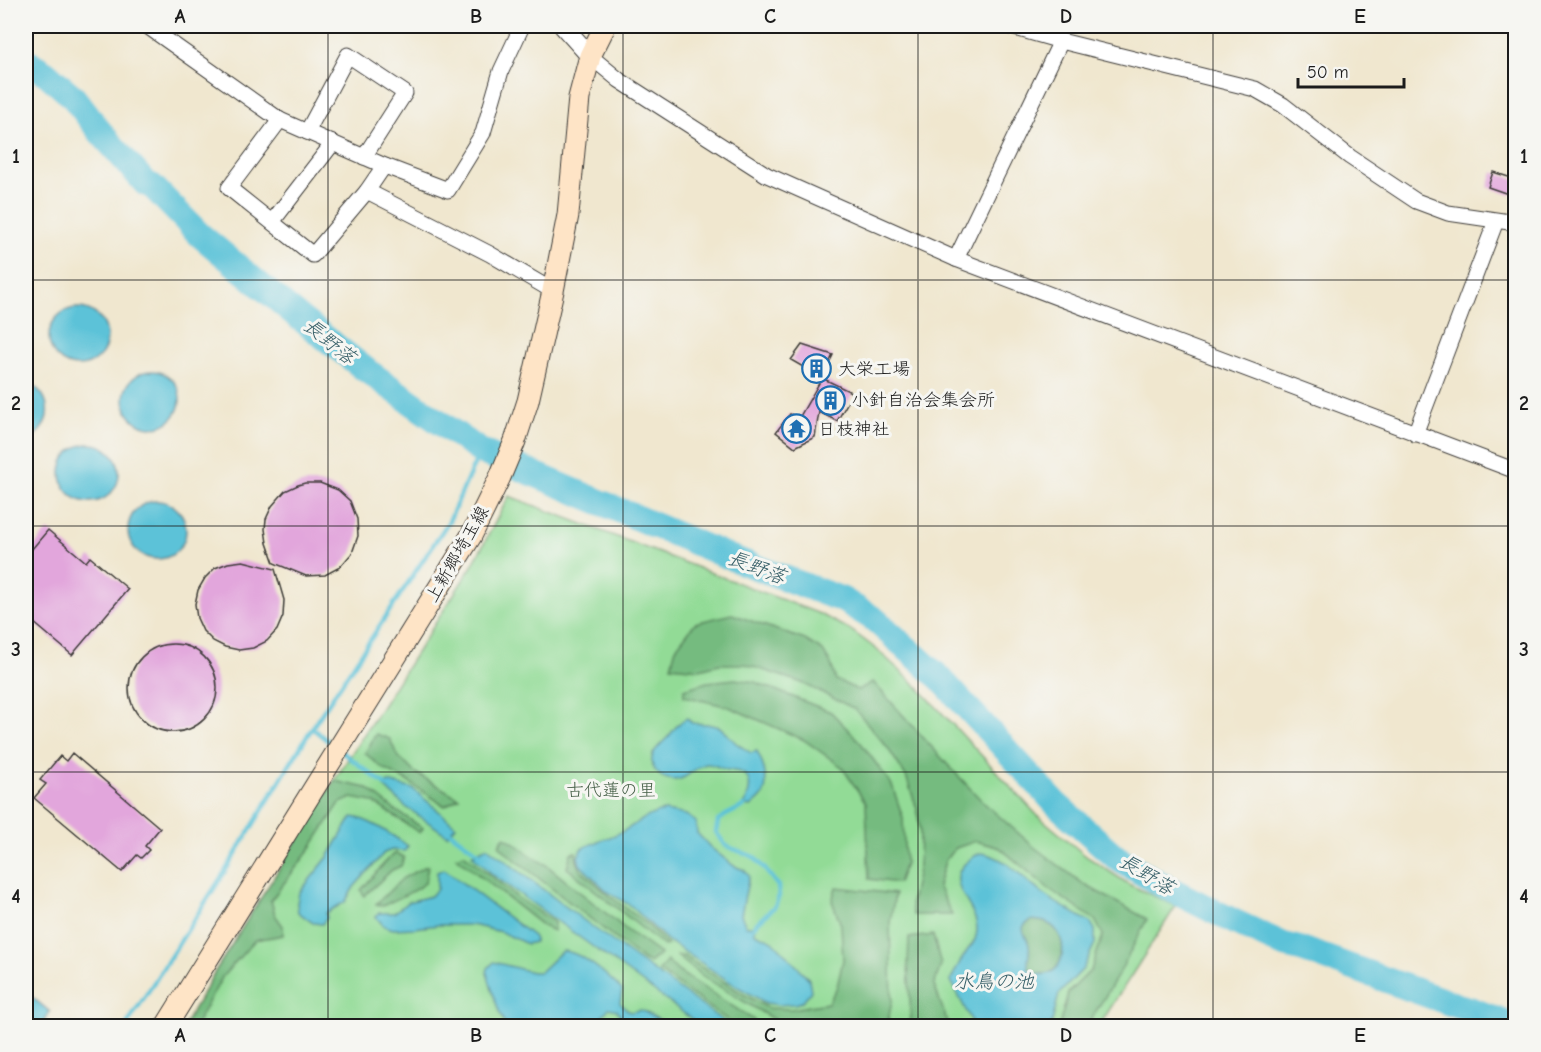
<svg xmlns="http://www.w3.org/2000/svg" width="1541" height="1052" font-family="'Comic Neue','Klee One',sans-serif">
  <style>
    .green { fill: #92db96; stroke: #577c59; stroke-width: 1.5 }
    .forest { fill: #75bb7f; stroke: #486c4e; stroke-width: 1.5 }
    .water { fill: #5bc2d8; stroke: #3c6f7a; stroke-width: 1.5; fill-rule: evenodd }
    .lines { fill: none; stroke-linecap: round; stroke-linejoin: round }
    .stream { stroke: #5bc2d8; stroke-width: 4.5 }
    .river { stroke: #5bc2d8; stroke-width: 26 }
    .building { fill: #e2a6dc }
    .minor-casing { stroke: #3c3a37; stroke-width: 17 }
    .tertiary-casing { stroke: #3c3a37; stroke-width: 20 }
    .secondary-casing { stroke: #3c3a37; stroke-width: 23 }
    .minor { stroke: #fff; stroke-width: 15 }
    .tertiary { stroke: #fff; stroke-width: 18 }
    .secondary { stroke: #fee4c6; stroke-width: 21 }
    .grid { fill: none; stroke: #1c1c1c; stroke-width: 1.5; stroke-opacity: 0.55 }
    .labels { text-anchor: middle; stroke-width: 6; stroke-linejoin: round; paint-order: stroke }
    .poi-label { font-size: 18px; fill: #1c1c1c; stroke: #f6f6f2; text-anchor: start }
    .street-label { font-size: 18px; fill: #1c1c1c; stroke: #f6f6f2 }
    .park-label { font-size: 18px; fill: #455f47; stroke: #f6f6f2 }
    .water-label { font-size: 20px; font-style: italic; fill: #355e67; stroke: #f6f6f2 }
    .neatline { fill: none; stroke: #1c1c1c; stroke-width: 2 }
    .grid-label { font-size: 20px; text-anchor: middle; font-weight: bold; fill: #1c1c1c }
  </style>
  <rect width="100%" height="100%" fill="#f6f6f2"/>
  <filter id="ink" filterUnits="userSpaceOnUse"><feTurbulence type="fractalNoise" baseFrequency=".0167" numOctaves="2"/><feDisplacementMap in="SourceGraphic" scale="12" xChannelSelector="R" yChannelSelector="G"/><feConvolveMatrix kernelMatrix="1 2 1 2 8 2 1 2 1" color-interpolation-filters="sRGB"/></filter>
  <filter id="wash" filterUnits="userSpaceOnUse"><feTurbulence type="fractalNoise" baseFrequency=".008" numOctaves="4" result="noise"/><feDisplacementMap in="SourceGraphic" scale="24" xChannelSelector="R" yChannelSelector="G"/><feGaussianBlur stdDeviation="1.35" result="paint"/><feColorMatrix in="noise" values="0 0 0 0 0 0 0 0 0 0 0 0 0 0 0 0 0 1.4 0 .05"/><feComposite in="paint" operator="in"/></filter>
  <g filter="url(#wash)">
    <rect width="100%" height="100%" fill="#f0e7cf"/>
    <path class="green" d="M509 496 820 614 852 631 875 648 916 685 1037 815 1086 856 1130 885 1176 906 1099 1026H184L216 970 334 781 472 566Z"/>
    <g class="forest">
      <path d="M732 614 805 640 823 651 831 664 836 680 858 690 873 682 948 765 983 802 1034 847 1085 885 1147 919 1120 972 1087 1026H1059L1068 993 1091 970 1103 935 1095 920 1049 889 1000 848 976 841 956 848 946 858 938 886 952 915H913L911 903 919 865 920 831 917 809 906 776 887 747 855 709 802 683 745 664H719L700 669 671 666 676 648 695 623Z"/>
      <path d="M735 679 755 682 831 712 861 743 892 785 903 818 905 864 898 883 869 879 866 803 842 767 804 740 729 707 684 696V689L707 682Z"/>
      <path d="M376 734 390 739 397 755 414 772 459 798 445 806 407 781 382 768 365 753Z"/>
      <path d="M334 781 367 788 395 810 423 828 420 833 373 802 352 798 340 803 308 852 271 900 275 915 283 926V935L255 940 223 976 195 1026H184L216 970Z"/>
      <path d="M504 837C519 844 530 857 545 864L628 931 660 954 649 963 643 960 508 854 499 845Z"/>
      <path d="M576 852 577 861 581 870 612 898 647 924 668 945 664 946 567 868 571 853Z"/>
      <path d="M396 853 404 857 401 866 392 870 364 896 361 890 388 859Z"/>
      <path d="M464 854 518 898 554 922V931L543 926 456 857Z"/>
      <path d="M426 866H428L425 883C413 893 397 898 383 906L376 904 403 878Z"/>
      <path d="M836 887 895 894 890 922 892 1001 887 1026H784L702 976 677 956H684L741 993 768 1008 791 1009 828 1003 837 987 843 960 841 925 832 901Z"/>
      <path d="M1033 920C1037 921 1043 921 1047 923 1075 934 1063 990 1029 970L1027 964 1022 928 1025 924Z"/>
      <path d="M933 935 941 965 934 985 949 1026H906L911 1018 908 964 909 938Z"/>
      <path d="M667 961 679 972 751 1018 761 1026H736L659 971Z"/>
    </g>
    <g class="water">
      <circle cx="78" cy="337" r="29"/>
      <circle cx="152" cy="399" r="28"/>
      <path d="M26 383C55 392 54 430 26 440Z"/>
      <circle cx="90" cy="473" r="29"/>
      <circle cx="157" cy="530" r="29"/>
      <path d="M687 718 692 723 707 724 720 727 736 743 751 753 757 751C763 762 769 781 764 793 762 799 755 803 751 807L744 806C748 796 755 779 742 773 736 770 729 771 724 769 717 767 713 763 706 764 694 767 686 781 673 780 660 779 648 768 653 754 656 748 663 742 668 737 675 729 678 722 687 718Z"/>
      <path d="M388 782 413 789 456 826 447 835 406 807 384 787Z"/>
      <path d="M665 811 686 815 696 822 697 833 710 847 734 866 744 870 749 876 741 915 746 926H754L755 933 773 941 809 979 811 991 802 1002 795 1004 779 1005 766 1003 736 986 667 940 631 906 608 892 580 865 578 857 581 849C593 842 605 840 617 834 634 827 647 813 665 811Z"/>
      <path d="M352 817C370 819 393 836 408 846L405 851 392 850 384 853 354 887 345 902 326 913 327 918 322 924 313 923 298 912 297 903 299 893 328 857Z"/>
      <path d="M487 847 594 928 730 1026H701L632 975 493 875 472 855Z"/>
      <path d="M980 853C1007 856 1022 879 1043 894 1058 905 1075 913 1091 923L1095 930V943L1083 969 1059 994 1051 1026H974L951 981C955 968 962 959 969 948 972 945 975 941 976 936 985 904 928 881 980 853ZM1033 920C1037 921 1043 921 1047 923 1075 935 1063 990 1029 970 1026 959 1031 953 1029 945 1026 932 1015 928 1033 920Z"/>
      <path d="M444 869 533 936 535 940V942L527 944 501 932 472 925H438L415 928 393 929 384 926 376 917 379 913H394L408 902 431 896 437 889V872Z"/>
      <path d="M562 951C581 951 609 977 622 990L620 1003 630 1012 641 1010 671 1026H623L622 1020 617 1010 609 1008 602 1016 599 1026H507C499 1019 491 985 487 973L488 968 494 962 532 972H540Z"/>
      <path d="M26 992 50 1012 41 1026H26Z"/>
    </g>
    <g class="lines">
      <g class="stream">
        <path d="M312 728 333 745"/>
        <path d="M342 752 388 787"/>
        <path d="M744 806 726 815 718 821 716 832 726 846 754 857 764 868 778 886 779 896 775 906 754 926"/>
        <path d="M446 829 480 854"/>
        <path d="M126 1026 224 873 312 728 449 521 480 451"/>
      </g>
      <path class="river" d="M26 61 46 73 73 97 101 133 146 184 152 186 200 235 296 315 366 370 480 451 729 557 843 600 874 619 940 678 1056 804 1117 858 1164 886 1237 923 1284 945 1304 950 1458 1006 1470 1009 1513 1026"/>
    </g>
    <g id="blocks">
      <g class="building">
        <path d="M1493 172 1515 179V192L1512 191 1511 195 1488 187Z"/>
        <path d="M802 345 833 355 822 378 791 360Z"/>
        <path d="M822 378 853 393 837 421 819 412 815 437 795 447 776 432 790 414 799 418Z"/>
        <path d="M305 483H320L338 490 350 501 357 519 358 536 352 553 340 567 325 575 306 576 274 563 267 543 265 529 266 519 272 506 285 491 298 485Z"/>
        <path d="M48 530 86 562 90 557 128 589 72 655 26 616V556Z"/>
        <path d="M243 561 275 569 284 600 283 616 277 630 267 641 253 648 239 650 225 647 213 641 203 631 197 618 195 604 198 590 205 578 215 568 228 563Z"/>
        <circle cx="173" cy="688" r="44"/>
        <path d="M72 753 160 828 145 846 149 850 141 858 137 855 122 872 34 798 46 784 40 780 60 756 66 761Z"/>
      </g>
    </g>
  </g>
  <g filter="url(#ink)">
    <use href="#blocks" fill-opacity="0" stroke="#3c3a37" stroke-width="1.5"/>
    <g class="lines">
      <defs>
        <g id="minor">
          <path d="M147 26 280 120 385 166"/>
          <path d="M1008 26 1061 41 1255 89 1283 105 1350 157 1416 201 1448 213 1516 223"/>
          <path d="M590 56 619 80 767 175 956 259 1516 471"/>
          <path d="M280 120 229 188 313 255 367 191 382 169 385 166 448 190 483 133 501 71 522 26"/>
          <path d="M307 132 348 55 405 93 364 157"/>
          <path d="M367 191 490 254 553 291"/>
          <path d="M272 222 333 143"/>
          <path d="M956 259 1061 41"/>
          <path d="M1415 434 1496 221"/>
        </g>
        <path id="tertiary" d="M563 26 590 56"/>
        <path id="secondary" d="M166 1026 471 536 500 477 515 441 528 401 553 291 568 215 579 98 590 56 605 26"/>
      </defs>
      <use href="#minor" class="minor-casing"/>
      <use href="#tertiary" class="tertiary-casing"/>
      <use href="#secondary" class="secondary-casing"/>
      <use href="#minor" class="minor"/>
      <use href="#tertiary" class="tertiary"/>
      <use href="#secondary" class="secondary"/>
    </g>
  </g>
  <path class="grid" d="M328 26V1026M623 26V1026M918 26V1026M1213 26V1026M26 280H1516M26 526H1516M26 772H1516"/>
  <defs>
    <symbol id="building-ring" viewBox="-11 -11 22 22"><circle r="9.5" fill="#f6f6f2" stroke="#1f6fb2" stroke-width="1.5"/><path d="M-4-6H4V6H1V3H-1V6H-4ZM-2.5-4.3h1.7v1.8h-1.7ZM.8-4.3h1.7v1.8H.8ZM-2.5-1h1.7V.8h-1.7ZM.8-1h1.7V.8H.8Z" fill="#1f6fb2"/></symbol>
    <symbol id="temple-ring" viewBox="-11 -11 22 22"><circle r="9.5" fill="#f6f6f2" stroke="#1f6fb2" stroke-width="1.5"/><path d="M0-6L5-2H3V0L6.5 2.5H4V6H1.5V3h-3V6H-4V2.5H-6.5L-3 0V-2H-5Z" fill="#1f6fb2"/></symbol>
  </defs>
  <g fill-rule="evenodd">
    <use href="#building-ring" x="800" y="352" width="33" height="33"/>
    <use href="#building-ring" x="814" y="384" width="33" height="33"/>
    <use href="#temple-ring" x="780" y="412" width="33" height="33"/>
  </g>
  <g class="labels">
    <g class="poi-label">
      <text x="838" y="375">大栄工場</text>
      <text x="851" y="406">小針自治会集会所</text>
      <text x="818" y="435">日枝神社</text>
    </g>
    <g class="street-label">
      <text transform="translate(457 554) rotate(-60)" y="6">上新郷埼玉線</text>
    </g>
    <g class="park-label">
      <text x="611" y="796">古代蓮の里</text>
    </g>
    <g class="water-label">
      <text transform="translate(330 341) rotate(39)" y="7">長野落</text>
      <text transform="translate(757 567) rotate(21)" y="7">長野落</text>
      <text transform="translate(1147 874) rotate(31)" y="7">長野落</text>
      <text x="994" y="988">水鳥の池</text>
    </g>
  </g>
  <rect width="1541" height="1052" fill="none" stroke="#f6f6f2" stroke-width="66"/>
  <path d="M1298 78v9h106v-9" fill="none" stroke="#1c1c1c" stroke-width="3"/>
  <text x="1307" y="78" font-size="18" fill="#1c1c1c" stroke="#f6f6f2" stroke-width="4.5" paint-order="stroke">50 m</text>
  <rect x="33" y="33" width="1475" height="986" class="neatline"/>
  <g class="grid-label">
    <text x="180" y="23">A</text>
    <text x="476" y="23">B</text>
    <text x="770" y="23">C</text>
    <text x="1066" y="23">D</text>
    <text x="1360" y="23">E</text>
    <text x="16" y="163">1</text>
    <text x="1524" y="163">1</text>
    <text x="16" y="410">2</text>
    <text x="1524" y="410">2</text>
    <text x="16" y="656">3</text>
    <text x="1524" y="656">3</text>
    <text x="16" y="903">4</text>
    <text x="1524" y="903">4</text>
    <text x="180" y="1042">A</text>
    <text x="476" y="1042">B</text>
    <text x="770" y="1042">C</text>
    <text x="1066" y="1042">D</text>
    <text x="1360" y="1042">E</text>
  </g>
</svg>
